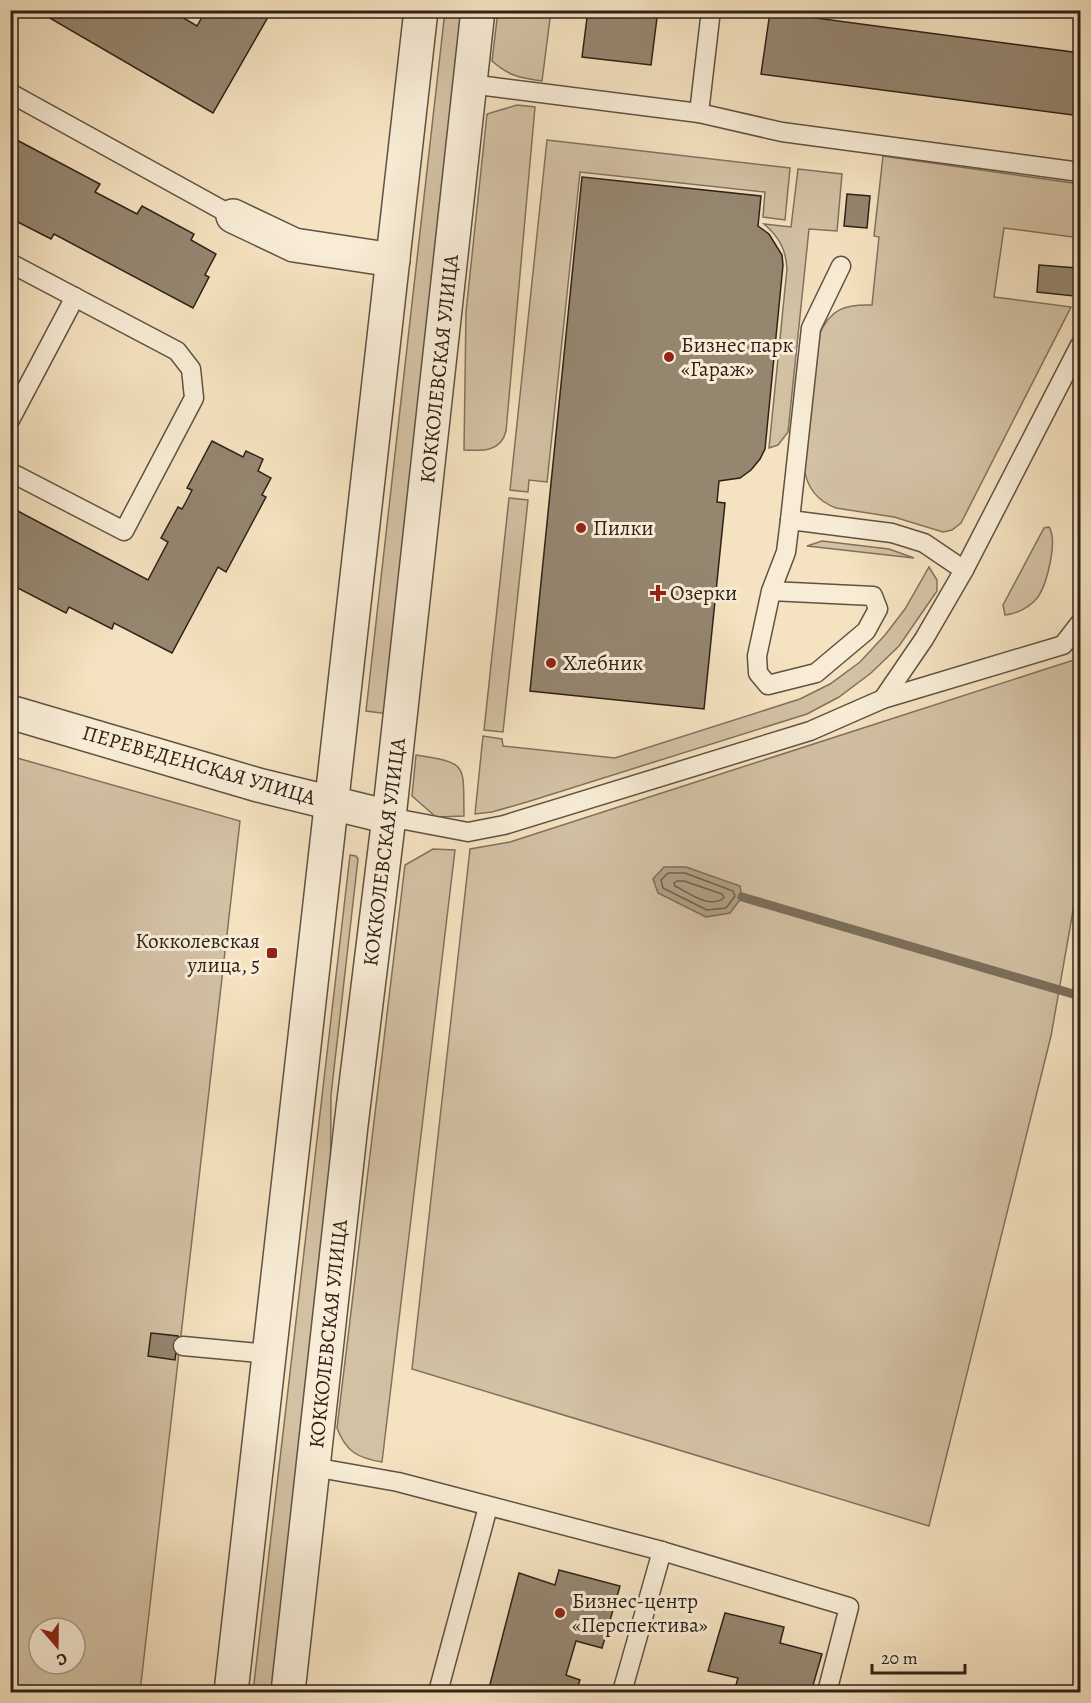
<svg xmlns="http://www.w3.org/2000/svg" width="1091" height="1703" font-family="Alegreya,serif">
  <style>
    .green { fill: #d3c1a4; stroke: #80725e; stroke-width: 1.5; fill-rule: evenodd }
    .water { fill: #b1a187; stroke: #7c6e5b; stroke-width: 1.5 }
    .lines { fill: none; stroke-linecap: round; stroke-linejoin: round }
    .shore { stroke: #6f6250; stroke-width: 1.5 }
    .stream { stroke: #7c6e5b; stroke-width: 9 }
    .building { fill: #958670; stroke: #2d2219; stroke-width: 1.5 }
    .lane-casing { stroke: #5f5243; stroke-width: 21 }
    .street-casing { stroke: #5f5243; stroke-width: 36 }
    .lane { stroke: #f8ecd6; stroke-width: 18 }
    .street { stroke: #f8ecd6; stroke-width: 33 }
    .poi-dot { fill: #8f2418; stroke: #f8ecd6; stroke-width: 2 }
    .labels { text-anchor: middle; stroke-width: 6; stroke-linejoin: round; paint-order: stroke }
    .poi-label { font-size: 21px; fill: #2d2219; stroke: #f8ecd6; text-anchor: start }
    .street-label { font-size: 21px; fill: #2d2219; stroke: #f8ecd6 }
  </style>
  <rect width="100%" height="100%" fill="#f5e2c0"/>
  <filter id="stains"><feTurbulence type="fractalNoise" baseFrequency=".00333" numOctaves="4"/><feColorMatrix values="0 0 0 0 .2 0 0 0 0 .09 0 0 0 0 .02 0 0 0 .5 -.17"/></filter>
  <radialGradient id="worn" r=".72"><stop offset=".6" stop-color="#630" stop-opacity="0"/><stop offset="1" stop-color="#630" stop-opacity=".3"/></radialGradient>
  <g class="green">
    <path d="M445 11H468L389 714 366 711Z"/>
    <path d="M498 11H551L542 81C520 78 509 76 492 61Z"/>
    <path d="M517 105 535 107 506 431C501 452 482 451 464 450L466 312 487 114Z"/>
    <path d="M547 140 790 168 785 220 763 217 765 192 580 172 547 482 529 480 528 492 510 490Z"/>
    <path d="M883 156 1080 184V238L1004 228 994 297 1071 307 961 523 952 530 943 532 894 517 836 508C817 501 807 488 804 468L819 335C830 309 845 304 872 305L879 237 874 236Z"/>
    <path d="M798 169 842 174 837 231 809 229 788 432 778 445 769 448 787 269C786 249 779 237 764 224L791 227Z"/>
    <path d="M509 498 528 500 503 732 484 730Z"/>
    <path d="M1049 527C1058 540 1047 584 1038 597 1030 607 1017 614 1005 615L1003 605 1044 528Z"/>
    <path d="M822 541 889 549 914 558 807 546Z"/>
    <path d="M929 567 937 580V591L899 646 871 673 839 697 807 714 527 802 492 812 475 814 483 736 502 739 503 746 615 758 800 699 830 684 860 662 885 635 905 609Z"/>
    <path d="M1080 658V871L1051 1036 929 1526 412 1369 470 849 510 842Z"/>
    <path d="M416 755C469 763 463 764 464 816L436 817 412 796Z"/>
    <path d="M10 756 240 821 140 1692H11ZM39 1628H75V1664H39Z"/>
    <path d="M433 849 455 850 382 1462C358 1458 346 1452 337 1428L405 865Z"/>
    <path d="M350 855 356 856 358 859 331 1095 330 1226 274 1692H253Z"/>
  </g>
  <path class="water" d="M664 867H686L740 886 742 897 730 913 706 917 658 893 653 879Z"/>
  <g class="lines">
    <g class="shore">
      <path d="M668 873H685L733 891 735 896 726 908 707 910 663 888 661 880Z"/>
      <path d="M677 881H684L722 894 724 898C709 909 689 893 675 886L674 883Z"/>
    </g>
    <path class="stream" d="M742 897 1080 996"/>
  </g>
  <g class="building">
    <path d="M36 10H170L197 26 206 10H272L213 113Z"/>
    <path d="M588 10H658L651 65 582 57Z"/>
    <path d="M770 12 1080 53V116L761 74Z"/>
    <path d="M13 138 100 184 95 192 137 214 142 206 194 234 191 240 216 254 205 275 209 277 193 308 54 234 51 239 10 218V144Z"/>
    <path d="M582 177 761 196 758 226 769 234 782 255 783 265 765 449 760 459 751 470 740 478 719 481 717 502 725 503 704 709 530 691Z"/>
    <path d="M847 194 870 196 867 228 844 226Z"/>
    <path d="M1039 265 1077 268 1074 296 1037 292Z"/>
    <path d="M212 441 243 457 246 451 263 459 258 471 271 478 262 495 266 497 226 572 218 567 172 653 114 623 112 629 69 607 66 613 10 584 14 577 10 576V515L14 509 148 580 168 542 161 538 178 507 182 509 187 500 192 490 187 488Z"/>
    <path d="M151 1333 178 1336 175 1360 148 1356Z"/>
    <path d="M559 1570 620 1586 602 1648 576 1641 566 1675 580 1680 576 1692H488L519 1573 555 1585Z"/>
    <path d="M725 1613 784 1627 780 1643 822 1654 811 1692H734L738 1678 708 1671Z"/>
  </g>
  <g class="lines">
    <defs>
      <g id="lane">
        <path d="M470 84 699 113 782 132 1080 172"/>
        <path d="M10 93 233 216"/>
        <path d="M699 113 711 10"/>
        <path d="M10 263 177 351 191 369 194 398 124 531 10 472"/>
        <path d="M10 420 75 297"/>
        <path d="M790 520 811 328 841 266"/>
        <path d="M771 591 873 596 878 609 866 631 816 673 768 685 758 673 757 656 771 591 786 552 790 520 892 533 924 543 964 570"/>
        <path d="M883 699 1063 645 1080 623"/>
        <path d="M389 817 468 832 504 825 810 731 883 699 924 639 964 570 1080 345"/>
        <path d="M183 1346 269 1354"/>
        <path d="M313 1467 398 1482 662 1551 849 1607 827 1692"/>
        <path d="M438 1692 488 1507"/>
        <path d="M622 1692 662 1551"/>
      </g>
      <g id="street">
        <path d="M233 216 294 245 393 260"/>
        <path d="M10 712 258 785 389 817"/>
        <path d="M231 1692 421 10"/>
        <path d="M288 1692 351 1125 389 817 478 10"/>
      </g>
    </defs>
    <use href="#lane" class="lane-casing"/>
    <use href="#street" class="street-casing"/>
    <use href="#lane" class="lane"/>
    <use href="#street" class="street"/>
  </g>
  <g class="poi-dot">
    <circle cx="669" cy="357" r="6"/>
    <circle cx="581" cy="528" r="6"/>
    <path d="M655 584h6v6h6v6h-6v6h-6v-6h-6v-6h6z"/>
    <circle cx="551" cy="663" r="6"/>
    <rect x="266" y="947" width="12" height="12" rx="3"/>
    <circle cx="560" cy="1613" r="6"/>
  </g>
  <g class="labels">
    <g class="poi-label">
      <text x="681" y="352">Бизнес парк<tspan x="681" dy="24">«Гараж»</tspan></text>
      <text x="593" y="535">Пилки</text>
      <text x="670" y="600">Озерки</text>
      <text x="563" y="670">Хлебник</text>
      <text x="260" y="948" text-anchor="end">Кокколевская<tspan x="260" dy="24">улица, 5</tspan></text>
      <text x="572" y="1608">Бизнес-центр<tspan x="572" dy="24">«Перспектива»</tspan></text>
    </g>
    <g class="street-label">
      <text transform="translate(439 369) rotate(-84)" y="7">КОККОЛЕВСКАЯ УЛИЦА</text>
      <text transform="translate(199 765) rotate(16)" y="7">ПЕРЕВЕДЕНСКАЯ УЛИЦА</text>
      <text transform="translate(384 852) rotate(-83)" y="7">КОККОЛЕВСКАЯ УЛИЦА</text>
      <text transform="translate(328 1334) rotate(-84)" y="7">КОККОЛЕВСКАЯ УЛИЦА</text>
    </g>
  </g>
  <rect width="1091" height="1703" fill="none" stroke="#f5e2c0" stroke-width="36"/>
  <rect x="12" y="12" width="1067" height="1679" fill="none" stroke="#2d2219" stroke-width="3"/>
  <rect x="18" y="18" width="1055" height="1667" fill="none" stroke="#2d2219" stroke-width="1.5"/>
  <g transform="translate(57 1646) rotate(160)"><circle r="28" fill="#f8ecd6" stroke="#a79b8a" stroke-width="1.5"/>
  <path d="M0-4.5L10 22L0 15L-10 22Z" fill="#8f2418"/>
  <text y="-9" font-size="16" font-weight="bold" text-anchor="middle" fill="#2d2219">С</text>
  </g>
  <path d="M872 1664v9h93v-9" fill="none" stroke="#2d2219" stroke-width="3"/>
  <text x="881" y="1664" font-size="18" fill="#2d2219" stroke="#f8ecd6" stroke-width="4.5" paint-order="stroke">20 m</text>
  <rect width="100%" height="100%" filter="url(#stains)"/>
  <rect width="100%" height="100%" fill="url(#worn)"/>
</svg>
